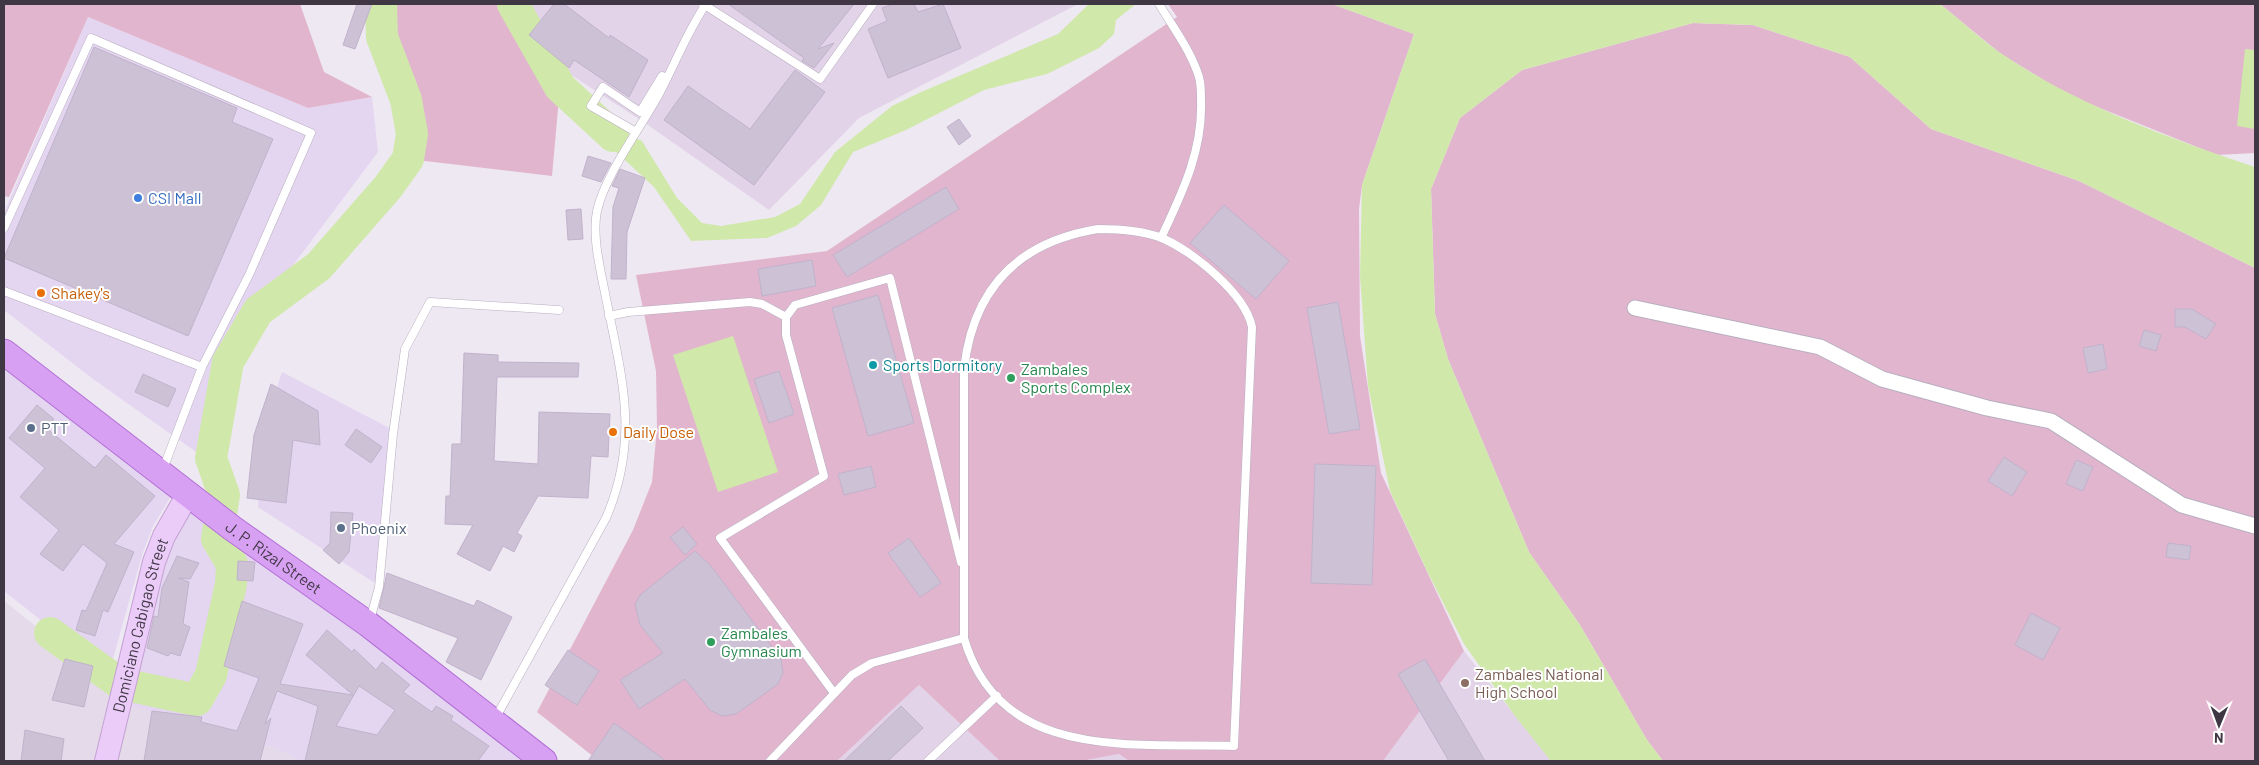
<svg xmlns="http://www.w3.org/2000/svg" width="2259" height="765" font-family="Barlow,sans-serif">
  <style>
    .residential { fill: #e4dae9 }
    .commercial { fill: #e4d5f1 }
    .education { fill: #e2d3e9 }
    .green { fill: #e2b5cf }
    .water { fill: #d1e8ab }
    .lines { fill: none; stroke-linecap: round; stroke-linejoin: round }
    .river { stroke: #d1e8ab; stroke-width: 32 }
    .building { fill: #ccc1d5; stroke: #c1b2cc; fill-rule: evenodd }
    .lane-casing { stroke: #b8aebf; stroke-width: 9 }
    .street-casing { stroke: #b8aebf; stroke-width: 17 }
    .secondary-casing { stroke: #c3a1d2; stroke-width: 24 }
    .primary-casing { stroke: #b371d6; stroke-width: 27 }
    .lane { stroke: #fff; stroke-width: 8 }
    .street { stroke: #fff; stroke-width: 15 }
    .secondary { stroke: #ebcbf8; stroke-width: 22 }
    .primary { stroke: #d8a0f3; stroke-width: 25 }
    .shop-dot { fill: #3f7fe0; stroke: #fff; stroke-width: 2 }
    .food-dot { fill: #e8710a; stroke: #fff; stroke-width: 2 }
    .culture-dot { fill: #0f9aa8; stroke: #fff; stroke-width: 2 }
    .leisure-dot { fill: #2e9e5b; stroke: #fff; stroke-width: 2 }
    .service-dot { fill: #5c6f8a; stroke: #fff; stroke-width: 2 }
    .education-dot { fill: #8d6e63; stroke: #fff; stroke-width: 2 }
    .labels { text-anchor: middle; stroke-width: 4; stroke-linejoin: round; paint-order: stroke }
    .shop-label { font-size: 16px; fill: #366cbe; stroke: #fff; text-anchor: start }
    .food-label { font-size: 16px; fill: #c56008; stroke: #fff; text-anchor: start }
    .culture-label { font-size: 16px; fill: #0d838f; stroke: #fff; text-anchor: start }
    .leisure-label { font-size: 16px; fill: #27864d; stroke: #fff; text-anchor: start }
    .service-label { font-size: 16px; fill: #4e5e75; stroke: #fff; text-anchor: start }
    .street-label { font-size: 16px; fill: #3f3744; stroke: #fff }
    .education-label { font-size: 16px; fill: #785e54; stroke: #fff; text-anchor: start }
  </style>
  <rect width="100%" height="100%" fill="#eee8f2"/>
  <g class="residential">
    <path d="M4 601 43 632 112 672 110 693 94 761H4Z"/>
    <path d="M128 705 278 749 302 761H113Z"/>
  </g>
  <g class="commercial">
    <path d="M88 17 308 108 372 97 378 152 294 264 234 331 216 466 93 379 4 310V213Z"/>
    <path d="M4 352 179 483 153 526 143 552 112 662 42 621 4 591Z"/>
    <path d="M282 372 395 431 381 587 258 507 264 427Z"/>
    <path d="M188 507 544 761H302L278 749 128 705 144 609Z"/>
  </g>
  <g class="education">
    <path d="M518 4H1078L859 118 769 210 648 125 562 69Z"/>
    <path d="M1464 651 1551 761H1383Z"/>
    <path d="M919 685 1000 761H837Z"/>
    <path d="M1119 754 1129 761H1081Z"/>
  </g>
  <g class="green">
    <path d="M4 4H300L324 72 372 97 308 108 88 17 9 197 4 196Z"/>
    <path d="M381 4 515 5 560 87 552 176 408 159 412 134 406 100 382 37Z"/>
    <path d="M1168 4H1332L1414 34 1362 185 1359 209 1360 336 1381 473 1464 651 1383 761H1129L1119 754 1081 761H1000L919 685 837 761H599L537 712 633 530 652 482 657 428 656 371 636 275 827 251 1177 17Z"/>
    <path d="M1940 4H2255V153L2217 155 2070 96 2001 54Z"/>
    <path d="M1693 23 1753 25 1850 57 1931 129 2079 181 2255 268V761H1663L1647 740 1580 625 1529 552 1448 359 1435 314 1431 189 1460 118 1522 70Z"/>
  </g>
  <g class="water">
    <path d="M1089 4H1136L1116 20 1114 34 1099 48 1047 74 984 90 906 130 853 152 821 205 796 226 767 238 691 241 654 187 600 137 582 106 611 127 642 141 677 198 702 223 721 226 775 217 800 204 835 152 892 106 921 92 1058 34Z"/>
    <path d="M1332 4H1940C1961 20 1980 39 2002 54 2077 105 2169 138 2255 167V268L2079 181 1931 129 1850 57 1753 25 1693 23 1522 70 1460 118 1431 189 1435 314 1448 359 1529 552 1580 625 1647 740 1663 761H1551L1515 716 1464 644 1427 571 1390 491 1368 386 1360 276 1362 185 1414 34Z"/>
    <path d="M2245 49 2255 50V129L2237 126Z"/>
    <path d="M733 336 778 472 718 492 673 355Z"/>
  </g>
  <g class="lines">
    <g class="river">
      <path d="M513 4 560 87 613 136"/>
      <path d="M50 633 118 682"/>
      <path d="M136 687 197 700 211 675 231 584 232 564 217 539 224 495 211 458 228 362 258 311 319 266 388 187 408 159 412 134 406 100 382 37 381 4"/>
    </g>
  </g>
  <g class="building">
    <path d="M357 4H372L355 49 343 45Z"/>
    <path d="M554 4H564L609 38 610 35 648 60 629 97 574 60 569 68 529 35Z"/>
    <path d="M728 4H854L818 49 834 43 814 68 802 61 804 58Z"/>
    <path d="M893 4H914L918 12 943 4 961 48 888 78 868 29 887 21 882 8Z"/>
    <path d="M94 47 237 108 232 122 273 139 188 336 4 258Z"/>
    <path d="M795 70 825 92 754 185 664 120 688 86 750 129Z"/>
    <path d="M959 119 971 136 959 145 947 127Z"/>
    <path d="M588 156 611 163 601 182 582 176Z"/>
    <path d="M620 169 645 178 627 232 626 279H611L613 207 619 188 612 186Z"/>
    <path d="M946 187 959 209 847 277 833 255Z"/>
    <path d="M1224 205 1289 261 1256 299 1190 243Z"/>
    <path d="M581 209 583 239 568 240 566 210Z"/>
    <path d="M812 260 816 286 762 296 758 269Z"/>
    <path d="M878 295 914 423 868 436 832 308Z"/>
    <path d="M1338 302 1360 429 1329 434 1307 308Z"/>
    <path d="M2175 309H2192L2216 324 2206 339 2185 327H2175Z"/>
    <path d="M2144 330 2161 335 2156 351 2139 346Z"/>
    <path d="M2103 344 2107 369 2088 373 2083 348Z"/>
    <path d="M464 353 498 355V362L579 363 578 377H497L494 461 538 464 539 412 610 414 608 457 591 456 588 498 538 496 517 533 522 536 514 552 503 546 490 571 457 554 473 525 445 524 446 496H450L452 444H461Z"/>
    <path d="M779 371 794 414 769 423 754 379Z"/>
    <path d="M143 374 176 389 168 407 135 392Z"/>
    <path d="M271 384 318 411 320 445 293 440 286 503 247 498 254 435Z"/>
    <path d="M37 405 54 419 46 428 95 468 106 455 155 496 114 544 134 552 108 612 103 610 95 636 76 630 82 610 86 611 107 563 83 544 63 571 40 554 59 530 20 497 45 468 9 438Z"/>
    <path d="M356 429 382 447 371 463 345 445Z"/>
    <path d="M2004 457 2027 472 2012 496 1988 481Z"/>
    <path d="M2076 460 2093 467 2083 491 2066 484Z"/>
    <path d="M1315 464 1376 466 1372 585 1311 583Z"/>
    <path d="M871 466 876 487 844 495 838 474Z"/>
    <path d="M331 512 353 513 349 552 339 564 323 550 330 543Z"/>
    <path d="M683 527 697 544 685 555 670 537Z"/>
    <path d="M909 538 941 583 920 597 888 553Z"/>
    <path d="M2168 543 2191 546 2189 560 2166 557Z"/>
    <path d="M695 551 711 566 781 659 783 673 778 684 736 714 722 716 710 710 685 679 639 709 620 680 663 653 640 625 635 605 640 595Z"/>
    <path d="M177 556 199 563 190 579 178 578 189 582 183 624 190 627 180 656 171 653 168 656 147 648 154 616 158 617 162 588Z"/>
    <path d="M238 561 255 562 253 581 237 580Z"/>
    <path d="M387 573 474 606 477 600 512 617 481 680 446 662 458 638 379 608Z"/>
    <path d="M242 601 303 624 280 684 353 695 306 655 327 630 352 652 354 649 376 670 382 662 410 685 403 692 432 712 436 706 453 716 451 720 489 746 478 761H305L318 706 277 691 265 724 271 718 260 761H144L152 711 202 717 201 722 237 731 259 678 224 666ZM359 686 395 710 377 735 336 726Z"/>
    <path d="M2031 613 2060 628 2043 660 2015 645Z"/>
    <path d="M568 650 599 671 577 705 545 685Z"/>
    <path d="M65 659 93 666 84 707 52 700Z"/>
    <path d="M1425 659 1485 761H1449L1398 674Z"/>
    <path d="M901 706 923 728 888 761H844Z"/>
    <path d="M614 723 628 733 666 761H588Z"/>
    <path d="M25 730 64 739 61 761H21Z"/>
  </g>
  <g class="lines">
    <defs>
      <g id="lane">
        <path d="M703 4 820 79 873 4"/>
        <path d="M1159 4C1173 27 1191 51 1199 77 1201 84 1201 93 1201 100 1203 151 1182 193 1161 238"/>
        <path d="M636 132 591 106 603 87 640 112 662 76 667 78"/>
        <path d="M4 228 91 38 311 133 249 275 202 367 163 469"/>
        <path d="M1098 229C1119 229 1141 230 1162 238 1193 252 1245 293 1252 327L1234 746C1132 743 1000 762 964 638V369C973 289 1018 242 1098 229Z"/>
        <path d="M4 291 202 367"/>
        <path d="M609 316 628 312 750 302 762 304 786 317"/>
        <path d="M370 620 379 587 393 434 405 349 430 302 559 310"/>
        <path d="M834 693 720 538 824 476 786 335V317L795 305 890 278 961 562"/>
        <path d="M495 719 606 518C641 437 621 375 605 293 600 268 592 236 597 211 605 175 641 127 659 94 675 64 687 32 706 4"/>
        <path d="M770 761 852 675 872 663 964 638"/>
        <path d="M928 761 997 696"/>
      </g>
      <path id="street" d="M1635 308 1820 347 1882 379 1987 408 2051 421 2182 505 2255 526"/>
      <g id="secondary">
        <path id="s1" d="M106 761 154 562 164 536 188 494"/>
      </g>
      <g id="primary">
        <path id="s2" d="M4 352 232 528 368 624 544 761"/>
      </g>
    </defs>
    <use href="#lane" class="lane-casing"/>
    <use href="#street" class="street-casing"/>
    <use href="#secondary" class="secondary-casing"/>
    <use href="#primary" class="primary-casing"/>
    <use href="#lane" class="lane"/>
    <use href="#street" class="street"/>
    <use href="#secondary" class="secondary"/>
    <use href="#primary" class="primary"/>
  </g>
  <circle class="shop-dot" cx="138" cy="198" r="5"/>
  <g class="food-dot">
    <circle cx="41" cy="293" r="5"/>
    <circle cx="613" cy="432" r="5"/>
  </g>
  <circle class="culture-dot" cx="873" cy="365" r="5"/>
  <g class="leisure-dot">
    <circle cx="1011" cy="378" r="5"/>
    <circle cx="711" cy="642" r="5"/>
  </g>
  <g class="service-dot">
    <circle cx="31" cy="428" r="5"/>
    <circle cx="341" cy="528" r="5"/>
  </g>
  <circle class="education-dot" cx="1465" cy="683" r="5"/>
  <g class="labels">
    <g class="shop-label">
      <text x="148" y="204">CSI Mall</text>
    </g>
    <g class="food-label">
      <text x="51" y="299">Shakey's</text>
      <text x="623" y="438">Daily Dose</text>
    </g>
    <g class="culture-label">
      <text x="883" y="371">Sports Dormitory</text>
    </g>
    <g class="leisure-label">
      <text x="1021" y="375">Zambales<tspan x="1021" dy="18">Sports Complex</tspan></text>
      <text x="721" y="639">Zambales<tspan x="721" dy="18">Gymnasium</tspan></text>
    </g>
    <g class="service-label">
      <text x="41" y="434">PTT</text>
      <text x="351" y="534">Phoenix</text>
    </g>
    <g class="street-label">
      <text dy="6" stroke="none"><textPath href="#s2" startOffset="339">J. P. Rizal Street</textPath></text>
      <text dy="6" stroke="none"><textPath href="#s1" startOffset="140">Domiciano Cabigao Street</textPath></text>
    </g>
    <g class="education-label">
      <text x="1475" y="680">Zambales National<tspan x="1475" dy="18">High School</tspan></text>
    </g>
  </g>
  <rect width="2259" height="765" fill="none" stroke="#3f3744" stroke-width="10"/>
  <g transform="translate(2219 725) rotate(181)" stroke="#ffffff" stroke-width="4" paint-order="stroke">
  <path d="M0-4L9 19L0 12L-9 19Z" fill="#3f3744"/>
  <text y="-8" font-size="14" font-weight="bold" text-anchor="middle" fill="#3f3744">N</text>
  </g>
</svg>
